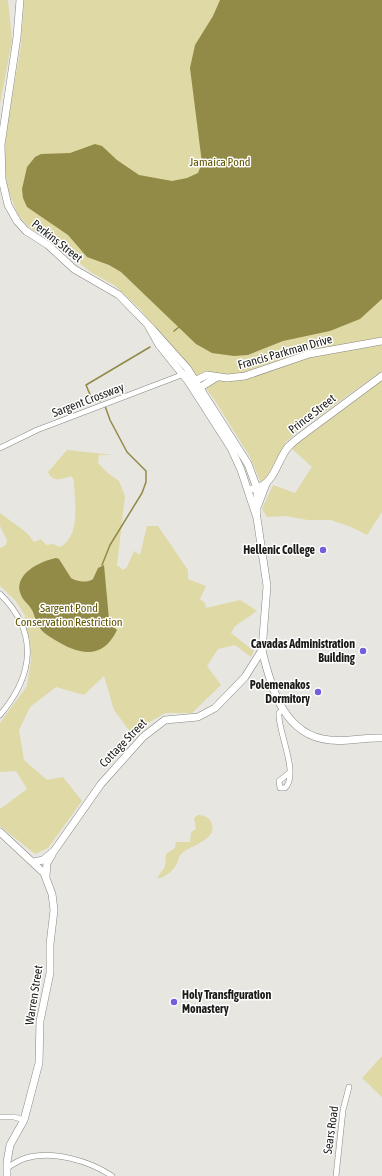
<svg xmlns="http://www.w3.org/2000/svg" width="382" height="1176" font-family="'Asap Condensed',sans-serif">
  <style>
    .green { fill: #dfd9a5 }
    .water { fill: #928a47 }
    .lines { fill: none; stroke-linecap: round; stroke-linejoin: round }
    .stream { stroke: #928a47; stroke-width: 1.5 }
    .street-casing { stroke: #878783; stroke-width: 6 }
    .secondary-casing { stroke: #878783; stroke-width: 8 }
    .street { stroke: #fff; stroke-width: 5 }
    .secondary { stroke: #fff; stroke-width: 7 }
    .poi-dot { fill: #735fd9; stroke: #fff; stroke-width: 1.5 }
    .labels { text-anchor: middle; stroke-width: 3; stroke-linejoin: round; paint-order: stroke }
    .park-label { font-size: 12px; fill: #605600; stroke: #fff }
    .street-label { font-size: 12px; fill: #1b1b19; stroke: #fff }
    .poi-label { font-size: 12px; font-weight: bold; fill: #1b1b19; stroke: #fff; text-anchor: end }
  </style>
  <rect width="100%" height="100%" fill="#e7e6e1"/>
  <g class="green">
    <path d="M0 0H8L12 40 0 104Z"/>
    <path d="M24 0H382V371L298 431 286 442 271 475 261 483 250 457 214 399 190 368 167 344 140 309 114 285 92 273 54 243 30 228 18 215 8 190 4 165 6 133 21 45Z"/>
    <path d="M382 380V512L367 535 351 527 331 520H308L285 516 267 517 262 509 273 485 295 493 312 467 291 448Z"/>
    <path d="M67 450 113 455H99L98 463 109 474 119 481 125 496 117 565 123 570 127 567 134 551 140 555 147 526H158L188 570V579L206 586 200 599 205 603 206 608 240 600 257 611 235 626 231 633 254 651 251 657 235 645 218 649 207 666 221 685 192 713H165L131 733 114 710 104 676 84 695 56 687 30 707 19 730 24 760 47 780 63 777 82 801 48 848 35 854 0 826V809L27 789 16 771 0 772V723L27 686 31 660 30 639 23 618 26 617 15 600 0 586V548L6 545 7 540 0 526V513L27 533 34 542 41 539 46 545 53 544 60 547C82 535 74 500 74 480L71 476C62 479 53 483 48 472Z"/>
    <path d="M198 815C203 815 209 817 211 822 220 839 189 846 182 853 178 857 178 863 175 867 171 872 163 879 157 878L165 867 166 854 175 848 176 842H190L191 832 196 829 194 818Z"/>
    <path d="M382 1056V1097L362 1078Z"/>
  </g>
  <g class="water">
    <path d="M220 0H382V299L360 319 330 331 283 341 248 355 234 356 212 353 196 344 121 272 109 265 87 257 68 235 27 207 23 198 22 189 27 167 35 157 41 154 70 153 95 144 102 146 117 160 139 175 172 181 187 178 198 173 202 163 190 68 195 45 213 16Z"/>
    <path d="M56 558 59 559 71 578C77 582 87 583 93 579L98 568 104 565 109 619 111 625 117 630C103 660 79 655 55 640 49 636 43 633 39 627 35 622 35 615 32 610 29 604 23 601 21 595 12 575 40 561 56 558Z"/>
  </g>
  <g class="lines">
    <g class="stream">
      <path d="M174 331 179 327"/>
      <path d="M100 401 91 397 86 385 150 347"/>
      <path d="M102 565 110 545 142 493 146 482V471L127 452 110 420 105 406"/>
    </g>
    <defs>
      <g id="street">
        <path d="M0 448 37 430 184 374"/>
        <path d="M0 594C39 632 34 675 0 715"/>
        <path d="M283 709 279 713C277 730 300 774 285 788H280L279 781 289 773"/>
        <path d="M0 1117H14L24 1120"/>
        <path d="M7 1168C13 1164 19 1160 26 1158 52 1150 90 1161 112 1176"/>
        <path d="M336 1176 343 1110 349 1087"/>
      </g>
      <g id="secondary">
        <path d="M20 0 17 37 1 145 2 179 8 205 17 221 26 231 48 245 74 269 119 295 153 330 187 368 248 464 257 488V514"/>
        <path d="M192 382 207 375 227 378 245 376 309 354 382 341"/>
        <path d="M196 390 217 377"/>
        <path d="M252 489C275 486 276 462 288 447 292 443 297 439 301 436L382 376"/>
        <path d="M258 505 266 484"/>
        <path d="M262 650C271 688 284 736 330 740 347 742 365 737 382 738"/>
        <path d="M0 832 44 873 52 894 54 910 50 944V973L40 1021 39 1063 24 1120 10 1145 7 1162V1176"/>
        <path d="M34 862 43 860 54 851 101 784 143 737 165 720 198 717 215 708 245 677 262 650 267 586 257 518 241 470 231 448 188 381 159 345 149 327"/>
        <path d="M46 876 47 863 52 855"/>
      </g>
    </defs>
    <use href="#street" class="street-casing"/>
    <use href="#secondary" class="secondary-casing"/>
    <use href="#street" class="street"/>
    <use href="#secondary" class="secondary"/>
  </g>
  <g class="poi-dot">
    <circle cx="323" cy="550" r="4"/>
    <circle cx="363" cy="651" r="4"/>
    <circle cx="318" cy="692" r="4"/>
    <circle cx="174" cy="1002" r="4"/>
  </g>
  <g class="labels">
    <g class="park-label">
      <text x="220" y="166">Jamaica Pond</text>
      <text x="69" y="612">Sargent Pond<tspan x="69" dy="14">Conservation Restriction</tspan></text>
    </g>
    <g class="street-label">
      <text transform="translate(57 241) rotate(38)" y="4">Perkins Street</text>
      <text transform="translate(285 352) rotate(-16)" y="4">Francis Parkman Drive</text>
      <text transform="translate(88 400) rotate(-21)" y="4">Sargent Crossway</text>
      <text transform="translate(312 414) rotate(-38)" y="4">Prince Street</text>
      <text transform="translate(123 743) rotate(-46)" y="4">Cottage Street</text>
      <text transform="translate(34 995) rotate(-81)" y="4">Warren Street</text>
      <text transform="translate(331 1130) rotate(-82)" y="4">Sears Road</text>
    </g>
    <g class="poi-label">
      <text x="315" y="554">Hellenic College</text>
      <text x="355" y="648">Cavadas Administration<tspan x="355" dy="14">Building</tspan></text>
      <text x="310" y="689">Polemenakos<tspan x="310" dy="14">Dormitory</tspan></text>
      <text x="182" y="999" text-anchor="start">Holy Transfiguration<tspan x="182" dy="14">Monastery</tspan></text>
    </g>
  </g>
</svg>
